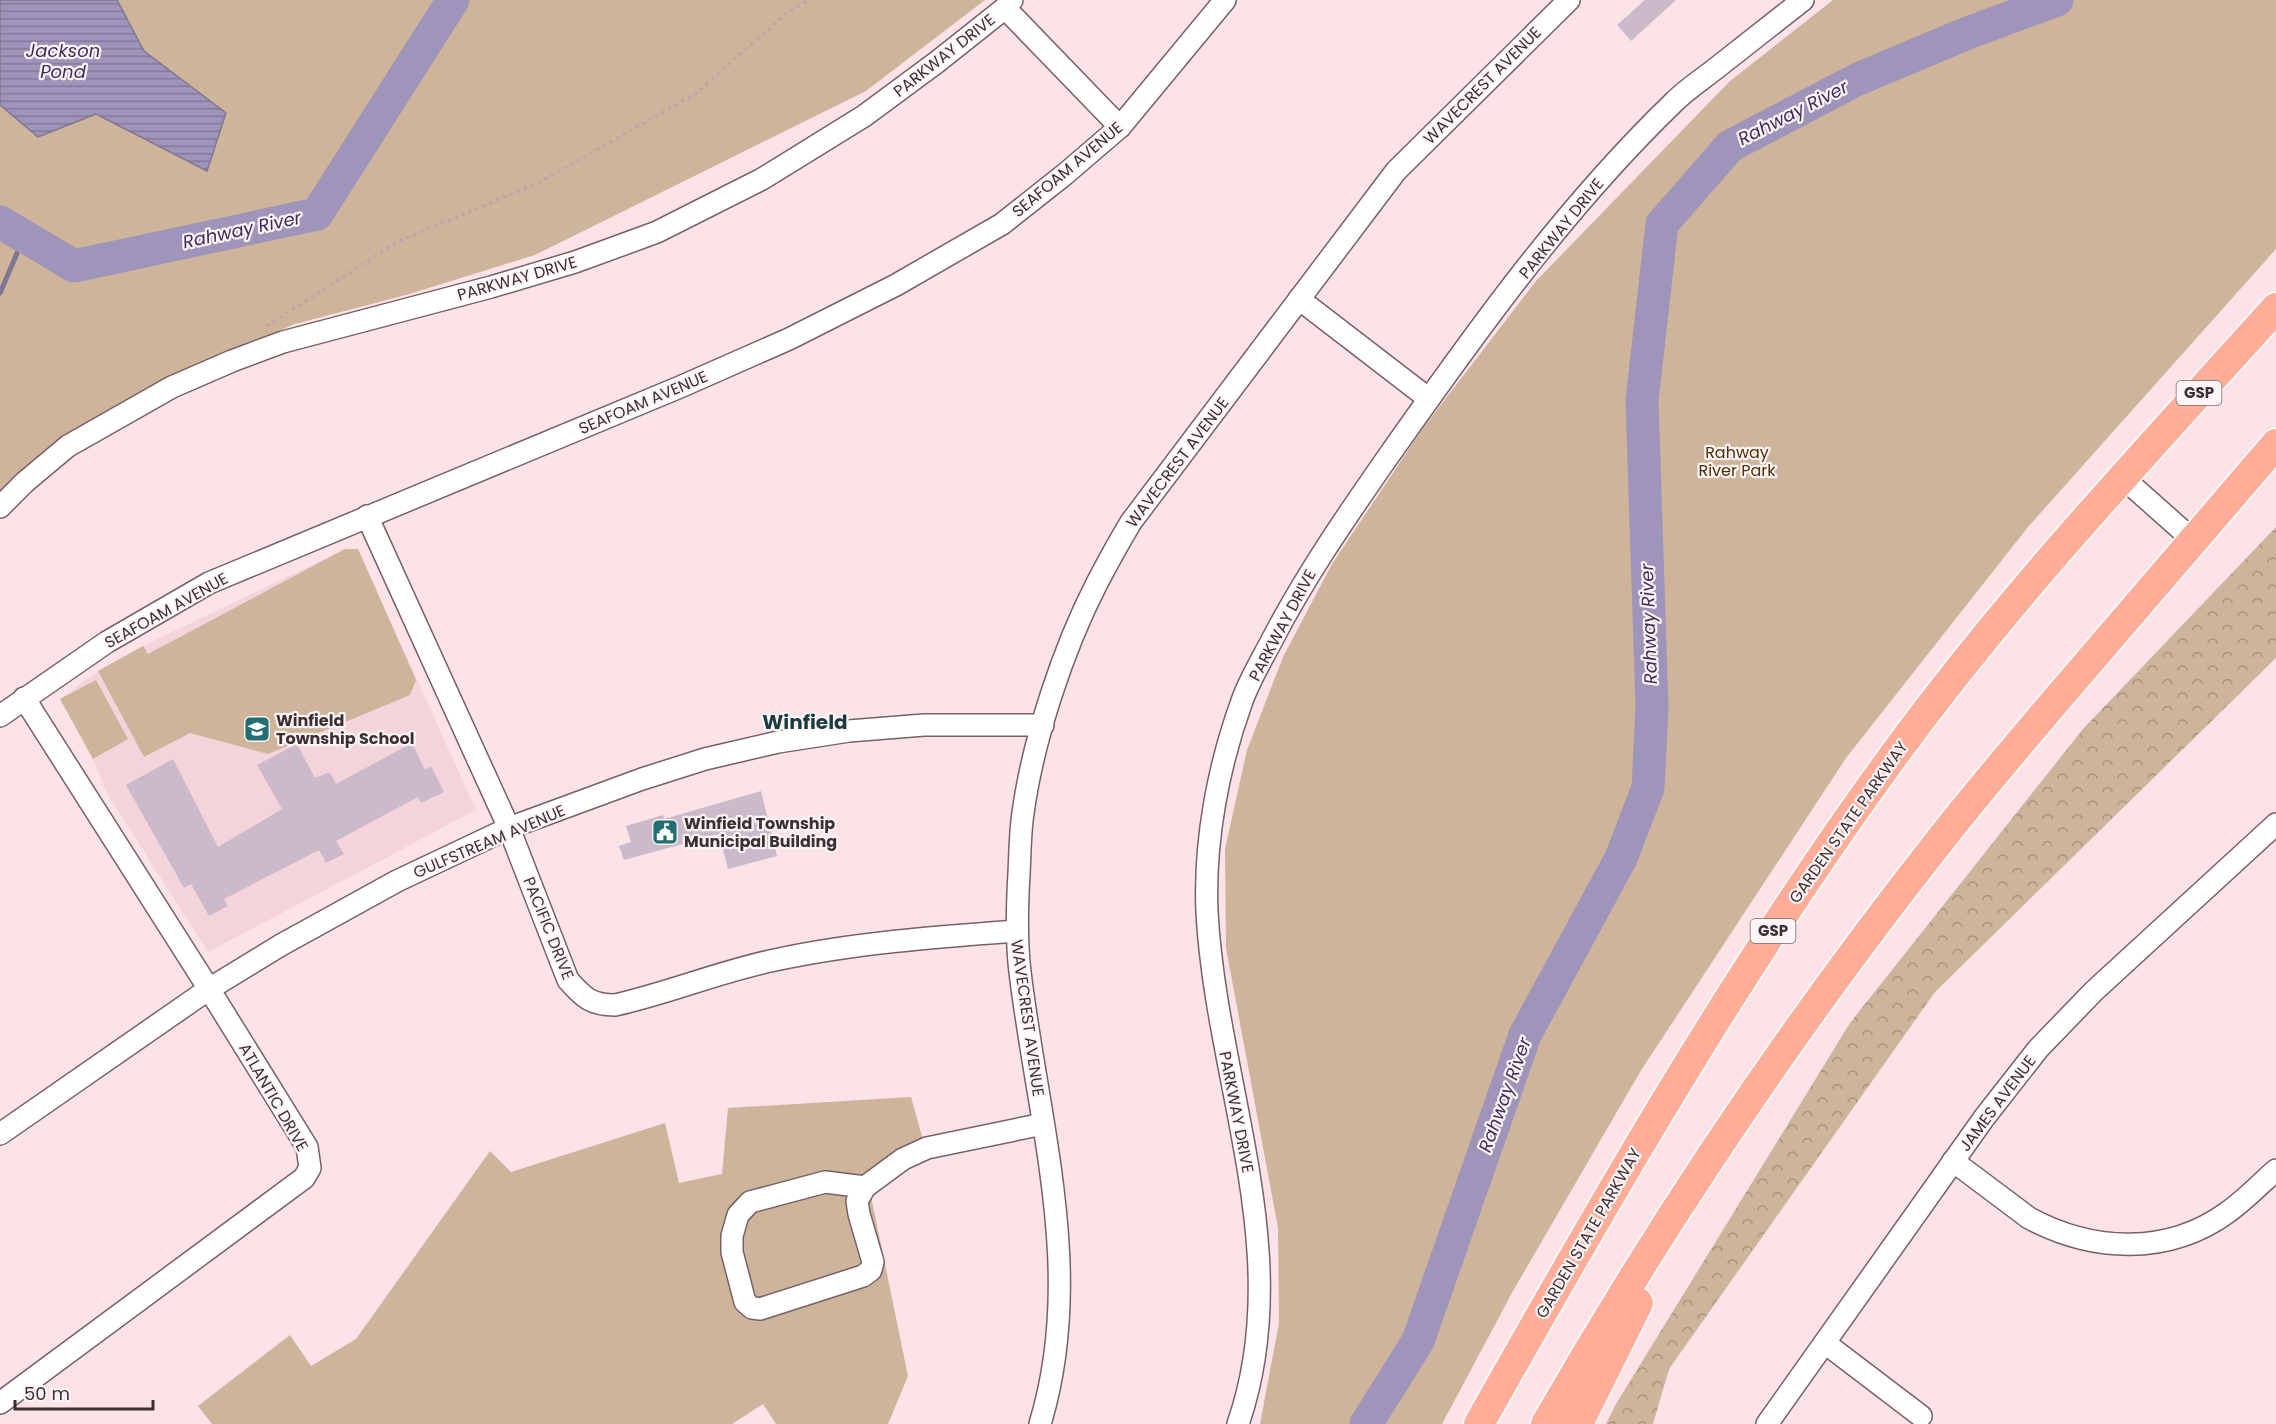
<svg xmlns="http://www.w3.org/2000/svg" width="2276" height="1424" font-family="Poppins,sans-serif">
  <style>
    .built { fill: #f4d3db }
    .forest { fill: url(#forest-crowns) }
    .park { fill: #cdb49b }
    .water { fill: url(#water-rules); stroke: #817691; stroke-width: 1.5 }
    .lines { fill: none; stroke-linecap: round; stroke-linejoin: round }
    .stream { stroke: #817691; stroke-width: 5 }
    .river { stroke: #9f94ba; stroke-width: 33 }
    .building { fill: #cbbac9 }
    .minor-casing { stroke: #766166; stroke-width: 24 }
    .highway-casing { stroke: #fff; stroke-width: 33 }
    .path { stroke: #bba7ab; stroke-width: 3; stroke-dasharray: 3 4.5; stroke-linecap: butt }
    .minor { stroke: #fff; stroke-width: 21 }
    .highway { stroke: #fdad98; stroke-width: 30 }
    .labels { text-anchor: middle; stroke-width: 4.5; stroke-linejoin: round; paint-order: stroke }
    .shield { fill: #fef4f6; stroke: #756b6d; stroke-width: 1.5 }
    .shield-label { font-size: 15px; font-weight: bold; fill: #3a3032 }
    .street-label { font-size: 16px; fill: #3a3032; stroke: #fef4f6 }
    .park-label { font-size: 16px; fill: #4f2f05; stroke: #fef4f6 }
    .poi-label { font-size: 16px; font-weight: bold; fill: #3a3032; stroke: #fef4f6; text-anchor: start }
    .water-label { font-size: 18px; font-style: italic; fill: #3e2c5e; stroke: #fef4f6 }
    .quarter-label { font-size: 20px; font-weight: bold; fill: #193c3e; stroke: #fef4f6 }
  </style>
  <defs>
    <pattern id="forest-crowns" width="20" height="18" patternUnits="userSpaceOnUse" patternTransform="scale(1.5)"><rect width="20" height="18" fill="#cdb49b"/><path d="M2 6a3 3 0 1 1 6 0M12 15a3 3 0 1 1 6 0" fill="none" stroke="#a7937f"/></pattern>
    <pattern id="water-rules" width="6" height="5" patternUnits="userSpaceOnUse" patternTransform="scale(1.5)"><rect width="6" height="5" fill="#9f94ba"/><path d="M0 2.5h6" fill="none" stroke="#837998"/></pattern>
  </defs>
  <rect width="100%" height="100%" fill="#fce3e8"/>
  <path class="built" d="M345 549H358L476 810 208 952 108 795 93 759 60 699 98 671 143 646Z"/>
  <path class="forest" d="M2276 527V658L1935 992 1669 1369 1653 1424H1606L1616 1404 1850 1023 2083 729Z"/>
  <g class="park">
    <path d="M117 0H985L866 91 535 255 406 295 295 324 195 366 103 413 9 489 0 499V105L38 137 96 114 207 170 226 113 144 51Z"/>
    <path d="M1833 0H2276V249L2028 527 1846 758 1640 1072 1513 1291 1442 1424H1260L1279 1323 1278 1228 1226 948 1225 849 1247 750 1283 657 1332 564 1423 428 1536 281 1730 81Z"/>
    <path d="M345 549H358L416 680 410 695 268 754 190 733 144 757 98 671 143 646 148 654Z"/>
    <path d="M96 680 128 739 93 759 60 699Z"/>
    <path d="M911 1097 923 1140 866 1172 908 1376 888 1424H776L763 1404 732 1424H212L198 1406 290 1335 311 1366 356 1339 490 1151 511 1172 665 1123 679 1183 722 1174 728 1108Z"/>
  </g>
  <path class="water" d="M0 0H117L144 51 226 113 207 171 96 114 38 137 0 105Z"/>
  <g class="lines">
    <path class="stream" d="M0 293 24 237"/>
    <g class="river">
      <path d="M0 222 74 266 317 214 453 0"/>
      <path d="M1366 1424 1418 1341 1525 1035 1621 858 1648 788 1652 707 1642 400 1662 224 1730 146 1856 80 1965 34 2057 0"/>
    </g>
  </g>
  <g class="building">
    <path d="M1645 0H1676L1631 41 1617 25Z"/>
    <path d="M412 743 425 770 431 766 444 792 421 803 418 797 336 841 344 854 326 863 319 850 224 899 228 906 209 916 191 884 184 888 126 785 173 759 218 847 282 809 257 765 297 744 315 778 330 772 336 784Z"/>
    <path d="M761 791 777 856 728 869 719 834 624 860 619 846 631 842 626 826 663 815 664 819Z"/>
  </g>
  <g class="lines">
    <defs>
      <g id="minor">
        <path d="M1005 8 1120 127"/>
        <path d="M1299 299 1429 399"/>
        <path d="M2122 477 2193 540 2202 531"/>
        <path d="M0 507 25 482 68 446 172 387 232 361 283 342 491 287 575 262 657 232 762 179 864 116 937 62 1005 8 1012 0"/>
        <path d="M367 516 509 828 568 980C584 998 591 1005 615 1005 669 993 721 971 775 960 854 943 936 937 1016 931"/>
        <path d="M0 716 107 642 209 583 680 387 789 339 896 285 1002 224 1064 175 1120 127 1225 0"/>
        <path d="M0 1134 209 989 281 945 397 881 509 828 642 779 705 759 778 742 849 731 924 725H1043"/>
        <path d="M1953 1161 2029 1218C2092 1252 2168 1256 2228 1212 2245 1200 2260 1184 2276 1170"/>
        <path d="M865 1187 825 1182 750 1202 738 1215 732 1236V1252L745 1302 752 1308 760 1309 863 1276 871 1270 873 1262 859 1214 857 1201 865 1187 903 1159 927 1148 1043 1124"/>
        <path d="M1825 1343 1921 1416"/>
        <path d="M0 1403 304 1178 310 1168 307 1147 209 989 24 698"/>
        <path d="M1040 1424C1086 1273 1038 1123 1020 972 1016 939 1017 907 1019 874 1020 854 1020 833 1023 813 1033 740 1063 649 1097 583 1108 562 1119 542 1131 522L1396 171 1569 0"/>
        <path d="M1238 1424C1297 1254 1216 1082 1207 912 1204 842 1218 767 1242 701 1249 681 1261 661 1271 642 1304 578 1344 520 1385 461 1473 336 1563 209 1674 102 1687 89 1704 78 1719 66 1747 44 1775 22 1803 0"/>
        <path d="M1767 1424 1984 1118 2038 1049 2094 991 2276 824"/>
      </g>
      <g id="highway">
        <path d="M1479 1424C1608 1195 1739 967 1894 755 2010 596 2145 453 2276 308"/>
        <path d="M1546 1424C1662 1222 1790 1031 1934 848 1972 799 2012 752 2052 705 2126 618 2201 531 2276 444"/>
        <path d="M1578 1424 1638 1303"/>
      </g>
    </defs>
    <use href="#minor" class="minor-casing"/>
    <use href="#highway" class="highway-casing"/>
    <path class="path" d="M267 326 397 242 538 183 695 94 789 11 810 0"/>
    <use href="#minor" class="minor"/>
    <use href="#highway" class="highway"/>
  </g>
  <defs>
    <symbol id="school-square" viewBox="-11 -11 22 22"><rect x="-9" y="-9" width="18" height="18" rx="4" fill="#226e73" stroke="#fef4f6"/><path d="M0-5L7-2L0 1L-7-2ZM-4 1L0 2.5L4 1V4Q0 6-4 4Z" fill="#fff"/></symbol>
    <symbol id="civic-square" viewBox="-11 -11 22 22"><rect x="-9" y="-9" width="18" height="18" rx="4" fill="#226e73" stroke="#fef4f6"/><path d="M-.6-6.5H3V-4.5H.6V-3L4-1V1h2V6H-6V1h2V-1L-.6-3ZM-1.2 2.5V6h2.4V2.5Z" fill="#fff"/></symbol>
  </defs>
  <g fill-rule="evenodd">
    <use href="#school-square" x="242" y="714" width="30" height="30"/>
    <use href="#civic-square" x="650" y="817" width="30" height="30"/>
  </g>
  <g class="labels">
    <g class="shield">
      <rect x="2176.5" y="381" width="45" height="24" rx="4.5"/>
      <rect x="1750.5" y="919" width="45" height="24" rx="4.5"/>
    </g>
    <g class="shield-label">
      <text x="2199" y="398">GSP</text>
      <text x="1773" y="936">GSP</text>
    </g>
    <g class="street-label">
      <text transform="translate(944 55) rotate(-38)" y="6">PARKWAY DRIVE</text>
      <text transform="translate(1482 85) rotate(-45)" y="6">WAVECREST AVENUE</text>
      <text transform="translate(1067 169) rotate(-40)" y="6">SEAFOAM AVENUE</text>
      <text transform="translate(1561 228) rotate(-51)" y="6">PARKWAY DRIVE</text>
      <text transform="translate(517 278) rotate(-16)" y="6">PARKWAY DRIVE</text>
      <text transform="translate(643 402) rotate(-23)" y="6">SEAFOAM AVENUE</text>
      <text transform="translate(1177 462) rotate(-53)" y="6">WAVECREST AVENUE</text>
      <text transform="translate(166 610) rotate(-29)" y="6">SEAFOAM AVENUE</text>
      <text transform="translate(1282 625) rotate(-62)" y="6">PARKWAY DRIVE</text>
      <text transform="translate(1848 822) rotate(-55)" y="6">GARDEN STATE PARKWAY</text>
      <text transform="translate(489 841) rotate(-23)" y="6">GULFSTREAM AVENUE</text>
      <text transform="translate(549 928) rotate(68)" y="6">PACIFIC DRIVE</text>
      <text transform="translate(1028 1018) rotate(82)" y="6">WAVECREST AVENUE</text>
      <text transform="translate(274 1097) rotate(60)" y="6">ATLANTIC DRIVE</text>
      <text transform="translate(1997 1103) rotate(-53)" y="6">JAMES AVENUE</text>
      <text transform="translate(1237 1112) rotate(79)" y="6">PARKWAY DRIVE</text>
      <text transform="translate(1588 1233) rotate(-60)" y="6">GARDEN STATE PARKWAY</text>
    </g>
    <g class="park-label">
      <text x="1737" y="458">Rahway<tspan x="1737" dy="18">River Park</tspan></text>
    </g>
    <g class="poi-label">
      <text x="276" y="726">Winfield<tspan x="276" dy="18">Township School</tspan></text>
      <text x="684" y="829">Winfield Township<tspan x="684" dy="18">Municipal Building</tspan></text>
    </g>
    <g class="water-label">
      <text x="63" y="57">Jackson<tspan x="63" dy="21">Pond</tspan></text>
      <text transform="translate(1793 113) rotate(-27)" y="6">Rahway River</text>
      <text transform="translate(242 230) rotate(-12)" y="6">Rahway River</text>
      <text transform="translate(1649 624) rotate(-92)" y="6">Rahway River</text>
      <text transform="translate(1505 1095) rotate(-70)" y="6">Rahway River</text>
    </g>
    <g class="quarter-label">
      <text x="805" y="729">Winfield</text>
    </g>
  </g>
  <path d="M15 1400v9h138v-9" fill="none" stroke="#3a3032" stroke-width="3"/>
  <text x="24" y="1400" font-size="18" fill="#3a3032" stroke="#fef4f6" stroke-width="4.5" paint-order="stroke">50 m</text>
</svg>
